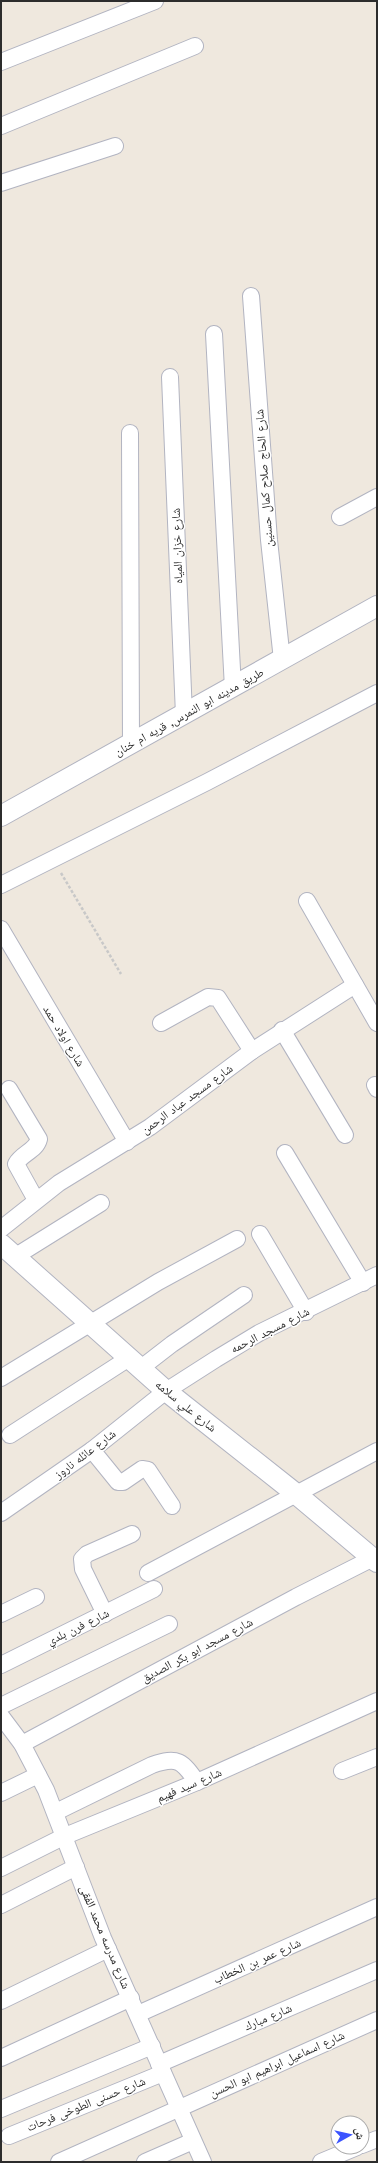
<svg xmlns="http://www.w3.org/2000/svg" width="378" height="2163" font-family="'Work Sans','Noto Naskh Arabic',sans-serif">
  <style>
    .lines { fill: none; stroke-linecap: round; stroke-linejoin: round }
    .minor-casing { stroke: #b2b4c1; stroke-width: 18 }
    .tertiary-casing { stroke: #b2b4c1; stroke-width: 22 }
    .path { stroke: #c8c8c8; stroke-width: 2.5; stroke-dasharray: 3 2; stroke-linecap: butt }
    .minor { stroke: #fff; stroke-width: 16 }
    .tertiary { stroke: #fff; stroke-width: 20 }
    .labels { text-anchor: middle; stroke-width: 3; stroke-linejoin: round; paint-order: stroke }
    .street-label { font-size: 12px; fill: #2c2c2c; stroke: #fff }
  </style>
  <rect width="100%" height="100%" fill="#efe8de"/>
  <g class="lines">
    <defs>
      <g id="minor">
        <path d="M1 62 155 1"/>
        <path d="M1 126 195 46"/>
        <path d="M1 183 115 146"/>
        <path d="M251 296 269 540 282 660"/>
        <path d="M214 334 233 688"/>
        <path d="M170 377 184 715"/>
        <path d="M130 433 131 744"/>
        <path d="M340 517 377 497"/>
        <path d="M1 885 207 782 377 693"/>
        <path d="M307 901 377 1023"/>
        <path d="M1 929 127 1142"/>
        <path d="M161 1023 208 997 218 998 252 1051"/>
        <path d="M282 1030 345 1135"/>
        <path d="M375 1085 377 1089"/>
        <path d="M9 1089 39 1139C36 1151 22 1153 16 1164L36 1200"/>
        <path d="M285 1153 363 1283"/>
        <path d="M1 1229 59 1183 150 1127 252 1051 355 985"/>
        <path d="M260 1234 306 1312"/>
        <path d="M16 1256 101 1203"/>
        <path d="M141 1368 172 1344 244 1295"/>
        <path d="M1 1378 158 1282 237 1239"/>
        <path d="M10 1435 129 1358"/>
        <path d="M92 1450 118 1482H123L142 1469 148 1470 172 1506"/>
        <path d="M1 1513 92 1450 166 1391 216 1359 259 1333 377 1275"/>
        <path d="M148 1573 377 1451"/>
        <path d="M1 1614 36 1597"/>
        <path d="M105 1614 83 1569 82 1559 87 1554 132 1534"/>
        <path d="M1 1665 154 1589"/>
        <path d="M1 1706 169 1624"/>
        <path d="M1 1716 22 1744 46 1790 103 1938 203 2162"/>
        <path d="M22 1744 296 1597 373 1558"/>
        <path d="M342 1771 377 1757"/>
        <path d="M1 1793 38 1775"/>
        <path d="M56 1812 152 1765C178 1756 182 1761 197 1782"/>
        <path d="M1 1868 65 1836 197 1782 377 1701"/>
        <path d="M1 1905 76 1867"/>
        <path d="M1 2001 108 1949"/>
        <path d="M138 2014 377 1907"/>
        <path d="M1 2058 131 1998"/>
        <path d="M159 2064 377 1970"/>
        <path d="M1 2109 152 2046"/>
        <path d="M9 2136 163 2073"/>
        <path d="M362 2145 377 2139"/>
        <path d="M59 2162 377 2020"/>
        <path d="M145 2162 193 2141"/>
        <path d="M321 2162 357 2147"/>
      </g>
      <g id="tertiary">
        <path d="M1 816 377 606"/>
        <path d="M1 1244 166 1391 295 1493 377 1562"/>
      </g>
    </defs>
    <use href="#minor" class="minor-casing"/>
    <use href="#tertiary" class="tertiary-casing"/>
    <path class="path" d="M61 873 121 974"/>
    <use href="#minor" class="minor"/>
    <use href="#tertiary" class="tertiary"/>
  </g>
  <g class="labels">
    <g class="street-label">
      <text transform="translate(264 478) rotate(-94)" y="4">شارع الحاج صلاح كمال حسنين</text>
      <text transform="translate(177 546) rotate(-92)" y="4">شارع خزان المياه</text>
      <text transform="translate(189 712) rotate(-29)" y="4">طريق مدينه ابو النمرس, قريه ام خنان</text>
      <text transform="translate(64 1036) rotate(59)" y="4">شارع اولاد حمد</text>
      <text transform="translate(187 1099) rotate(-36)" y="4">شارع مسجد عباد الرحمن</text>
      <text transform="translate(270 1330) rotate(-27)" y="4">شارع مسجد الرحمه</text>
      <text transform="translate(186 1406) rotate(39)" y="4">شارع علي سلامه</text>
      <text transform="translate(85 1454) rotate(-37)" y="4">شارع عائله ناروز</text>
      <text transform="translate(78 1627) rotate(-26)" y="4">شارع فرن بلدي</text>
      <text transform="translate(197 1650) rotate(-28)" y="4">شارع مسجد ابو بكر الصديق</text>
      <text transform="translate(189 1785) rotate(-23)" y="4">شارع سيد فهيم</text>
      <text transform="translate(105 1937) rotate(67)" y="4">شارع مدرسه محمد الفقى</text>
      <text transform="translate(257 1961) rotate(-24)" y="4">شارع عمر بن الخطاب</text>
      <text transform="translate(268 2017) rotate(-23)" y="4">شارع مبارك</text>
      <text transform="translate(277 2064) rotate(-24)" y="4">شارع اسماعيل ابراهيم ابو الحسن</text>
      <text transform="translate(86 2104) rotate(-22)" y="4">شارع حسنى الطوخى فرحات</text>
    </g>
  </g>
  <rect width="378" height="2163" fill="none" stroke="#2c2c2c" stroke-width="4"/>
  <g transform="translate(350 2135) rotate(82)"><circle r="19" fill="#ffffff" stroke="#ababab"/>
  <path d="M0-3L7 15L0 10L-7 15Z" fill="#3b54ff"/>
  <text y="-6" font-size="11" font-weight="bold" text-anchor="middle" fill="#2c2c2c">ش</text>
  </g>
</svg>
